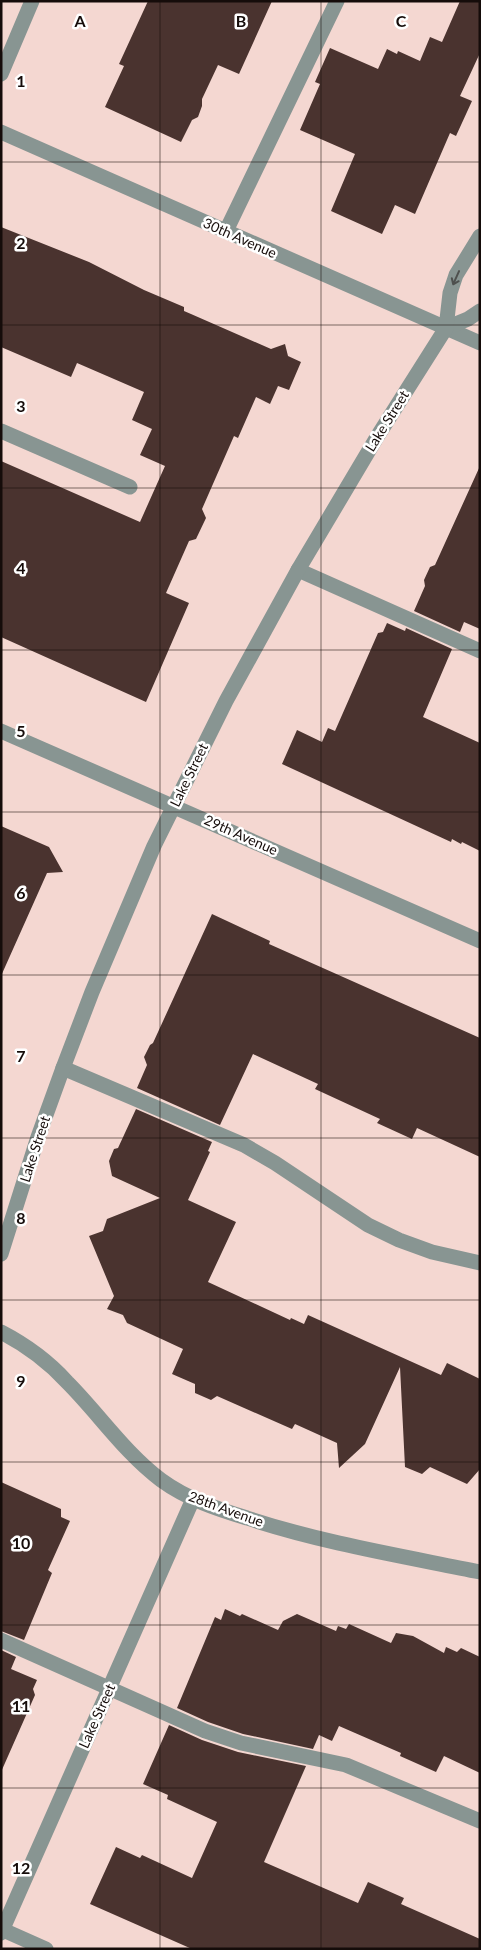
<svg xmlns="http://www.w3.org/2000/svg" width="481" height="1950" font-family="Lato,sans-serif">
  <style>
    .building { fill: #4a332f }
    .lines { fill: none; stroke-linecap: round; stroke-linejoin: round }
    .lane { stroke: #889592; stroke-width: 15 }
    .street { stroke: #889592; stroke-width: 15 }
    .oneway { stroke: #4e504e }
    .grid { fill: none; stroke: #150c0a; stroke-width: 1; stroke-opacity: 0.55 }
    .labels { text-anchor: middle; stroke-width: 5; stroke-linejoin: round; paint-order: stroke }
    .street-label { font-size: 14px; fill: #150c0a; stroke: #fff }
    .grid-label { font-size: 16px; text-anchor: middle; font-weight: bold; fill: #150c0a; stroke: #fff; stroke-width: 5; stroke-linejoin: round; paint-order: stroke }
  </style>
  <rect width="100%" height="100%" fill="#f4d7d1"/>
  <g class="building">
    <path d="M148 1H272L239 74 218 65 202 99V106L198 117 192 120 181 142 105 107 124 66 119 64Z"/>
    <path d="M460 1H480V53L460 96 472 101 456 136 450 133 415 214 395 205 382 234 331 211 355 154 300 130 320 84 315 82 330 48 378 69 387 49 397 54 398 51 420 61 430 37 442 42Z"/>
    <path d="M1 227 89 262 144 290 184 307V311L191 314 271 349 285 344 288 356 301 362 289 390 278 386 270 404 256 397 238 438 234 436 202 509 206 518 196 539 189 541 166 593 189 603 146 702 1 637V461L140 522 165 466 140 455 152 429 132 420 144 392 77 363 71 377 1 347Z"/>
    <path d="M480 466V629L464 622 460 632 414 611 425 586 424 580 430 567 435 565Z"/>
    <path d="M387 623 405 631 406 628 452 649 423 717 480 743V851L462 842 461 844 452 839 451 842 282 764 297 730 322 742 328 728 335 731 378 633 383 632Z"/>
    <path d="M1 826 49 847 63 872 47 873 1 976Z"/>
    <path d="M212 914 270 941 269 944 480 1038V1157L417 1128 412 1139 377 1123 380 1119 315 1089 318 1084 253 1054 220 1125 137 1088 147 1065 144 1057 150 1045 153 1043Z"/>
    <path d="M136 1109 212 1142 208 1151 210 1152 188 1200 236 1222 208 1282 290 1320 291 1318 304 1324 308 1315 441 1375 447 1363 480 1379V1469L467 1484 430 1467 422 1474 405 1467 400 1367 365 1444 339 1468 337 1443 295 1424 292 1429 217 1396 211 1400 195 1393V1384L172 1374 183 1349 127 1323 123 1315 107 1309 114 1296 89 1236 103 1231 107 1219 160 1198 112 1176 109 1161 114 1149 118 1148Z"/>
    <path d="M1 1482 61 1509V1517L70 1521 48 1570 52 1573 24 1640 1 1631Z"/>
    <path d="M225 1609 240 1616 242 1614 278 1630 283 1621 297 1614 336 1631 338 1626 346 1629 349 1624 391 1643 396 1633 413 1636 444 1653 446 1647 457 1652 461 1648 480 1657V1773L444 1756 436 1772 400 1756 401 1753 339 1726 332 1741 319 1735 313 1749 243 1734 208 1722 177 1708 215 1617 221 1620Z"/>
    <path d="M1 1650 16 1657 11 1669 37 1680 33 1689 35 1695 1 1772Z"/>
    <path d="M169 1725 202 1740 238 1752 306 1766 264 1862 358 1903 368 1882 404 1898 401 1904 480 1939V1949H192L90 1904 116 1847 140 1858 142 1855 192 1878 217 1822 167 1799 168 1795 143 1784Z"/>
  </g>
  <g class="lines">
    <g class="lane">
      <path d="M226 231 337 1"/>
      <path d="M1 431 130 487"/>
      <path d="M298 570 480 651"/>
      <path d="M63 1068 244 1145 275 1163 368 1225 399 1240 432 1252 480 1263"/>
      <path d="M1 1640 205 1731 241 1743 346 1765 480 1821"/>
    </g>
    <g class="street">
      <path d="M1 74 32 1"/>
      <path d="M1 132 480 343"/>
      <path d="M446 328 468 319 480 311"/>
      <path d="M1 731 480 941"/>
      <path d="M1 1254 38 1137 63 1068 92 992 154 846 226 701 298 570 377 437 446 328 450 293 456 275 480 236"/>
      <path d="M1 1332C26 1345 48 1361 67 1382 99 1414 124 1452 161 1480 187 1499 217 1509 247 1518 323 1543 402 1556 480 1572"/>
      <path d="M1 1929 46 1949"/>
      <path d="M1 1933 193 1499"/>
    </g>
  </g>
  <defs><path id="oneway-shaft" d="M-6 0H5M1.5-3L5.5 0L1.5 3" fill="none" stroke-width="1.6" stroke-linecap="round" stroke-linejoin="round" transform="scale(1.25)"/></defs>
  <use class="oneway" href="#oneway-shaft" transform="translate(456 278) rotate(114)"/>
  <path class="grid" d="M160 1V1949M321 1V1949M1 162H480M1 325H480M1 488H480M1 650H480M1 812H480M1 975H480M1 1138H480M1 1300H480M1 1462H480M1 1625H480M1 1788H480"/>
  <g class="labels">
    <g class="street-label">
      <text transform="translate(240 238) rotate(24)" y="5">30th Avenue</text>
      <text transform="translate(387 421) rotate(-58)" y="5">Lake Street</text>
      <text transform="translate(189 775) rotate(-64)" y="5">Lake Street</text>
      <text transform="translate(241 835) rotate(24)" y="5">29th Avenue</text>
      <text transform="translate(35 1149) rotate(-72)" y="5">Lake Street</text>
      <text transform="translate(226 1509) rotate(20)" y="5">28th Avenue</text>
      <text transform="translate(97 1716) rotate(-66)" y="5">Lake Street</text>
    </g>
  </g>
  <g class="grid-label">
    <text x="80" y="27">A</text>
    <text x="241" y="27">B</text>
    <text x="401" y="27">C</text>
    <text x="21" y="87">1</text>
    <text x="21" y="249">2</text>
    <text x="21" y="412">3</text>
    <text x="21" y="574">4</text>
    <text x="21" y="737">5</text>
    <text x="21" y="899">6</text>
    <text x="21" y="1062">7</text>
    <text x="21" y="1224">8</text>
    <text x="21" y="1387">9</text>
    <text x="21" y="1549">10</text>
    <text x="21" y="1712">11</text>
    <text x="21" y="1874">12</text>
  </g>
  <rect width="481" height="1950" fill="none" stroke="#150c0a" stroke-width="5"/>
</svg>
